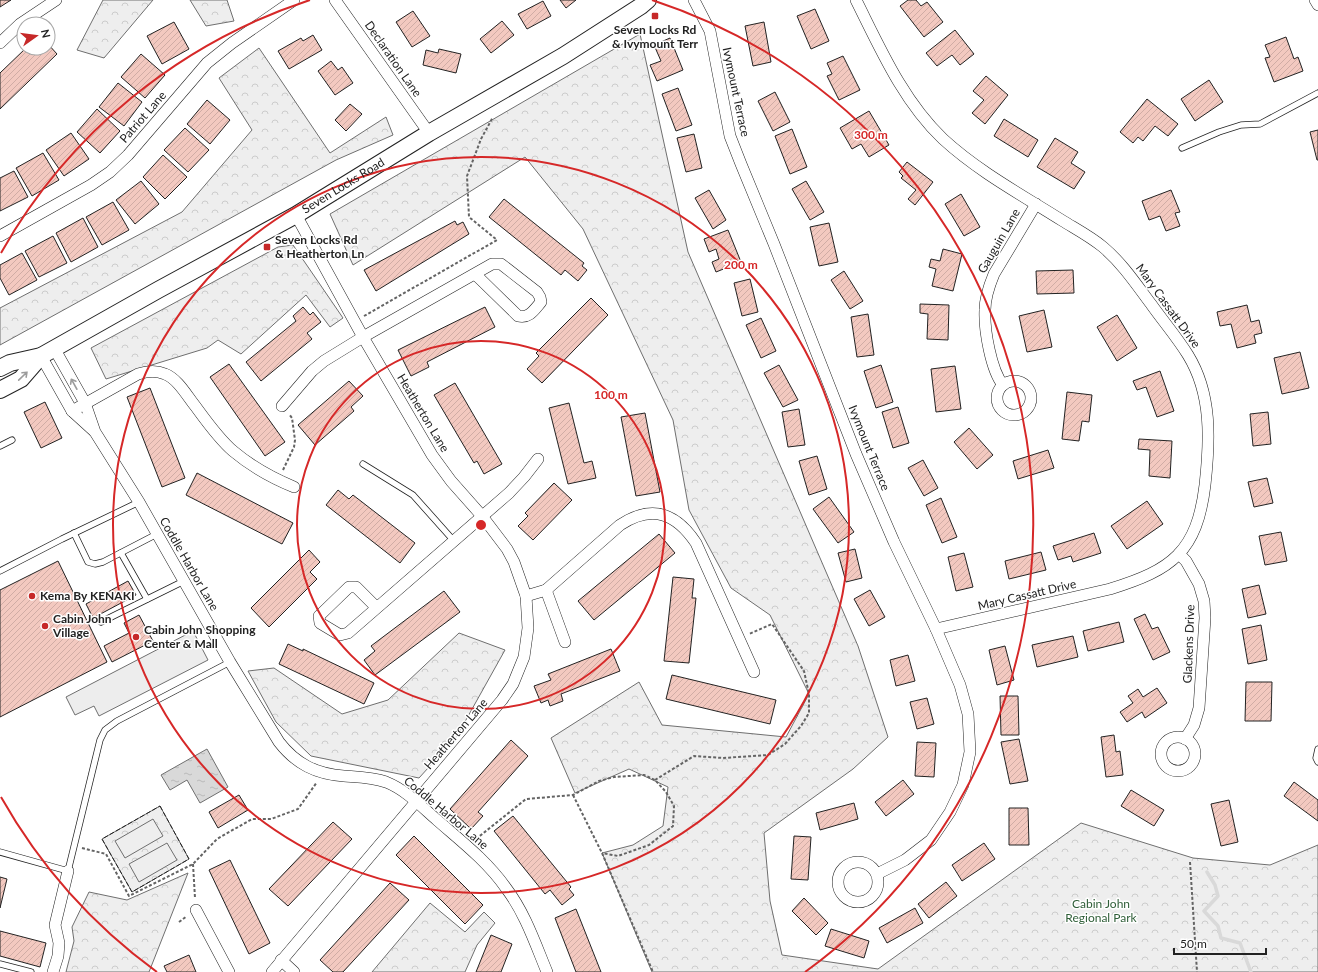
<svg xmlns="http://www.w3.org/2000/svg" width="1318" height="972" font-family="Lato,sans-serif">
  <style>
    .forest { fill: url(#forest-crowns); stroke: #6f6f6f }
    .pitch { fill: #eee; stroke: #6f6f6f }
    .parking { fill: #ededed; stroke: #6f6f6f }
    .water { fill: url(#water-ripples); stroke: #6f6f6f }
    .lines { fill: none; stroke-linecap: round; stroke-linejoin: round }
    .stream { stroke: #d9d9d9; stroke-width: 3.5 }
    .building { fill: url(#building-hatch); stroke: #222 }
    .service-casing { stroke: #222; stroke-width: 7 }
    .minor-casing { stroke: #222; stroke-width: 12 }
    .secondary-casing { stroke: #222; stroke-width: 18 }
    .path { stroke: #646464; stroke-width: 2; stroke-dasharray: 3 2; stroke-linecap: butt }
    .service { stroke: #fff; stroke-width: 5.5 }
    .minor { stroke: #fff; stroke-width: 11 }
    .secondary { stroke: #fff; stroke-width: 16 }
    .fence { stroke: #222; stroke-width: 1; stroke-dasharray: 5 2; stroke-linecap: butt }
    .oneway { stroke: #9c9c9c }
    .ring { fill: none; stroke: #d62828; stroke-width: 2 }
    .poi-dot { fill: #c62828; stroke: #fff; stroke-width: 1.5 }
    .labels { text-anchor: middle; stroke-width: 3; stroke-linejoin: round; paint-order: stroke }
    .poi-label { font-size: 12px; font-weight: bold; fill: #222; stroke: #fff; text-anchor: start }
    .street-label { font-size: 12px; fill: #222; stroke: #fff }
    .park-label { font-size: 12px; fill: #2f5e38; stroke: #fff }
    .centre { fill: #d62828; stroke: #fff; stroke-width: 2 }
    .ring-label { font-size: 12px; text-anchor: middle; font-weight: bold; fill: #d62828; stroke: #fff; stroke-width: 3; stroke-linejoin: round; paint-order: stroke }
  </style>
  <defs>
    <pattern id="forest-crowns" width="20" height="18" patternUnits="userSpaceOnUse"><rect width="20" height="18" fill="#eee"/><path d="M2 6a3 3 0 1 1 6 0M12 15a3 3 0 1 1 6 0" fill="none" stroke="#ccc"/></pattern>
    <pattern id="water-ripples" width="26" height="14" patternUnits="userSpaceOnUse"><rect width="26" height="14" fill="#d9d9d9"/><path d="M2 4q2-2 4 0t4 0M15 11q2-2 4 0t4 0" fill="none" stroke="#bababa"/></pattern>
    <pattern id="building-hatch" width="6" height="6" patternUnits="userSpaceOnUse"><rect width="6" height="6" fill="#f3c9c0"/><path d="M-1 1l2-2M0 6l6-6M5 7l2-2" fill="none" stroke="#d0aca5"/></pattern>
  </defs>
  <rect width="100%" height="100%" fill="#fff"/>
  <g class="forest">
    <path d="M103 0H153L104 58 77 50Z"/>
    <path d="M190 0H227L234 21 206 26Z"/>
    <path d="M640 34 688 252 858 646 888 737 853 769 764 833 770 901 782 955 878 969 1081 823 1193 858 1270 865 1318 845V972H652L602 853 633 845 663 826 668 787 629 769 575 793 551 738 639 682 662 725 786 737 809 694 770 615 731 588 689 510 673 420 583 229 525 157 353 265 330 214Z"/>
    <path d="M259 48 330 153 386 117 393 135 336 160 0 345V308L182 212 252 130 219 78Z"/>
    <path d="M293 245 343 318 330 327 306 295 241 354 218 340 207 348 106 379 91 348 278 247Z"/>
    <path d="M459 633 505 650 457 736 419 778 311 756 276 722 248 671 274 668 342 714 388 700Z"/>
    <path d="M160 806 189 859 132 892 102 839Z"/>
    <path d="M188 873 149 972H66L74 941 72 927 89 892 127 900Z"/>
    <path d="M430 903 465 932 484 912 495 923 477 945 465 972H372Z"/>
  </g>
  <g class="pitch">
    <path d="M153 819 163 836 125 858 115 841Z"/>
    <path d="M167 843 177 860 139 882 129 864Z"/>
  </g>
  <path class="parking" d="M193 631 208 660 99 716 94 706 75 715 66 697Z"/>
  <path class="water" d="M207 749 228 787 200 803 187 780 170 790 161 775Z"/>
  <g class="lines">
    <path class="stream" d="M1207 872 1215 885 1218 896 1204 911 1218 926 1221 938 1240 943 1251 972"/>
  </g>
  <g class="building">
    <path d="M0 0H11L0 7Z"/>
    <path d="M560 0H576L566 8Z"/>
    <path d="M908 0H916L921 6 927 2 943 22 924 37 900 6Z"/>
    <path d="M543 1 551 16 527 29 518 14Z"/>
    <path d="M815 9 829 41 811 49 797 16Z"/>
    <path d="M413 11 430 36 412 47 396 22Z"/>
    <path d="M502 21 514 35 491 53 480 39Z"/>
    <path d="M174 22 189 49 162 64 147 36Z"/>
    <path d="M764 22 771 62 753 66 745 26Z"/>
    <path d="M955 30 974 54 960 65 952 55 937 66 926 53Z"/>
    <path d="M313 35 322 50 289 69 278 51 301 38 303 41Z"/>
    <path d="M1286 37 1294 59 1298 57 1303 71 1274 82 1265 58 1270 57 1265 45Z"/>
    <path d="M670 38 683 70 657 81 650 65 661 61 654 45Z"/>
    <path d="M48 44 57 54 0 109V73L26 48H48Z"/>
    <path d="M439 49 461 54 456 73 423 65 426 50 438 53Z"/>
    <path d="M141 54 165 75 145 98 121 77Z"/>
    <path d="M843 56 860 90 839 100 827 76 832 74 827 63Z"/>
    <path d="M331 61 338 70 342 67 353 83 335 95 318 71Z"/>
    <path d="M986 76 1008 95 985 124 972 113 984 100 973 91Z"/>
    <path d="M1209 80 1223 102 1195 121 1181 99Z"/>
    <path d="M118 83 142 102 124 126 99 107Z"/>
    <path d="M678 88 692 125 676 131 662 94Z"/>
    <path d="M775 92 790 122 773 131 758 101Z"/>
    <path d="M1147 99 1178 124 1168 136 1155 126 1143 141 1138 137 1133 143 1120 132Z"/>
    <path d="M207 100 230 120 210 144 187 124Z"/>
    <path d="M350 104 362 114 346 131 335 120Z"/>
    <path d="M97 109 120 131 100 153 77 132Z"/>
    <path d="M869 111 889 145 869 157 861 144 852 149 840 128Z"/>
    <path d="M1004 119 1038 140 1028 157 994 136Z"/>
    <path d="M185 128 209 150 188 172 164 150Z"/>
    <path d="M792 129 807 167 790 174 775 136Z"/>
    <path d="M1318 130V160H1317L1310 132Z"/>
    <path d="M71 133 89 159 64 176 46 150Z"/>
    <path d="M694 134 702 168 686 172 677 138Z"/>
    <path d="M1055 138 1078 152 1071 163 1085 172 1074 189 1037 167Z"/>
    <path d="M43 153 59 180 32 196 16 168Z"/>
    <path d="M163 155 187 177 165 199 143 177Z"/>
    <path d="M907 162 933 182 915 205 908 199 916 190 901 178 903 176 899 172Z"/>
    <path d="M14 171 28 197 0 211V178Z"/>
    <path d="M141 181 159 204 135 224 116 200Z"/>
    <path d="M806 181 824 212 810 220 792 189Z"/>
    <path d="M709 190 726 220 713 229 695 198Z"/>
    <path d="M1171 190 1180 212 1175 213 1180 226 1166 231 1160 216 1149 220 1142 201Z"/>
    <path d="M961 194 980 227 964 236 945 204Z"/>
    <path d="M504 199 584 263 582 266 587 270 578 281 565 270 561 275 489 217Z"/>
    <path d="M113 202 129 230 102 245 86 217Z"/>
    <path d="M83 218 98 247 71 262 56 233Z"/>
    <path d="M455 221 457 225 463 222 469 234 376 291 364 270Z"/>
    <path d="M829 223 838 262 819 266 810 227Z"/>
    <path d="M728 230 741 262 716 272 712 262 719 259 716 249 709 252 704 239Z"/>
    <path d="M53 236 67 263 39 277 25 251Z"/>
    <path d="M943 249 962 254 953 291 932 286 936 269 929 267 931 259 940 261Z"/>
    <path d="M22 253 37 280 9 295 0 278V265Z"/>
    <path d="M1073 270 1074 293 1037 294 1036 271Z"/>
    <path d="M844 271 863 301 850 309 831 280Z"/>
    <path d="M750 279 758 312 742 316 734 283Z"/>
    <path d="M591 298 608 315 542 383 527 369 539 356 536 353Z"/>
    <path d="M920 304 949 305 948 340 927 339 928 314 920 313Z"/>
    <path d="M1247 305 1251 322 1259 320 1262 333 1254 335 1256 343 1237 348 1231 324 1220 326 1217 312Z"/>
    <path d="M303 307 310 315 313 312 321 322 307 333 312 339 261 381 246 362 296 321 293 316Z"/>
    <path d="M485 307 495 327 427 362 429 367 411 376 398 350Z"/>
    <path d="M1044 310 1052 347 1027 352 1019 316Z"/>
    <path d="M868 314 874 355 857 357 851 317Z"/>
    <path d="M1117 315 1137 348 1117 361 1097 327Z"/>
    <path d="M761 318 776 351 761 358 746 325Z"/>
    <path d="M1300 352 1309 388 1282 394 1274 358Z"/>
    <path d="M229 364 285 442 265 456 210 377Z"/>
    <path d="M779 365 798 400 783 407 764 373Z"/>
    <path d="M881 365 893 402 876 408 864 371Z"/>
    <path d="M955 366 961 409 936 412 931 369Z"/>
    <path d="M1160 371 1174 411 1157 417 1146 387 1137 390 1133 381Z"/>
    <path d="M349 381 363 396 351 407 354 411 315 445 298 425Z"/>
    <path d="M455 383 502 464 484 474 477 461 474 463 434 395Z"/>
    <path d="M150 388 185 478 162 487 127 397Z"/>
    <path d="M1067 392 1092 395 1089 422 1082 421 1079 441 1062 439Z"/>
    <path d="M45 402 62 438 41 448 24 412Z"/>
    <path d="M569 403 584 463 592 461 596 478 568 484 549 408Z"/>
    <path d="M898 407 909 443 893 448 882 412Z"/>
    <path d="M799 409 805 445 788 447 782 412Z"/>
    <path d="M1268 412 1271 444 1253 446 1250 414Z"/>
    <path d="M645 413 660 492 636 496 621 417Z"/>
    <path d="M969 428 993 455 977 469 954 442Z"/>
    <path d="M1139 439 1172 441 1170 478 1149 476 1150 450 1138 449Z"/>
    <path d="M1048 450 1054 468 1018 479 1013 461Z"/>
    <path d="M817 456 827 489 809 495 799 461Z"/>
    <path d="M923 460 938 488 924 496 908 468Z"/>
    <path d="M197 473 293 523 282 544 186 495Z"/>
    <path d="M1267 478 1273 503 1254 507 1248 482Z"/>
    <path d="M554 483 572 500 533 540 518 526 528 516 525 513Z"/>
    <path d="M338 490 349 499 353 495 415 543 400 563 326 505Z"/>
    <path d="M829 497 854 532 838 543 813 509Z"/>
    <path d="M941 498 957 537 942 543 926 505Z"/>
    <path d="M1147 501 1163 524 1127 549 1111 526Z"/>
    <path d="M1281 532 1287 561 1265 565 1259 536Z"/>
    <path d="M1094 533 1101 553 1073 562 1071 556 1058 560 1053 546Z"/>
    <path d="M659 534 675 553 594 620 578 601Z"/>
    <path d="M855 549 862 578 846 582 838 553Z"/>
    <path d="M309 550 320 562 310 572 317 579 269 627 251 608Z"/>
    <path d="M1041 552 1046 570 1009 579 1005 561Z"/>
    <path d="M964 553 973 587 956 591 948 557Z"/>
    <path d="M58 561 107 662 0 717V590Z"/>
    <path d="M673 577 694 579 692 598H696L689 663 664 661Z"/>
    <path d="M128 581 136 595 93 618 86 604Z"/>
    <path d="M1259 585 1266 614 1248 618 1242 589Z"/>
    <path d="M870 590 885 617 869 626 854 599Z"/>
    <path d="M444 591 460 612 375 675 364 660 375 651 371 646Z"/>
    <path d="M1145 614 1152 629 1158 627 1170 652 1153 660 1134 619Z"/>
    <path d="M139 615 153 641 112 662 104 646 129 633 124 623Z"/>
    <path d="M1119 622 1124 642 1088 651 1083 631Z"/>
    <path d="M1261 625 1267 660 1248 664 1242 629Z"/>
    <path d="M1073 636 1078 657 1037 667 1032 645Z"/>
    <path d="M288 644 303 651V649L374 683 364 704 279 664Z"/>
    <path d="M1005 646 1014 680 997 685 989 650Z"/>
    <path d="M611 649 620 671 561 694 563 701 550 706 548 700 541 703 534 686 551 680 548 674Z"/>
    <path d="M908 655 915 681 896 686 890 660Z"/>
    <path d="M672 675 776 700 770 724 666 699Z"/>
    <path d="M1246 682H1272L1271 721H1245Z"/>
    <path d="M1157 688 1167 703 1145 718 1142 712 1127 722 1120 712 1133 703 1128 696 1138 689 1143 697Z"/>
    <path d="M1000 696H1018L1019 735H1001Z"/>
    <path d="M927 698 934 724 917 729 910 702Z"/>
    <path d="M1114 735 1116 752 1120 751 1123 775 1106 777 1101 737Z"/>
    <path d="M1019 739 1028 781 1010 784 1001 742Z"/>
    <path d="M511 740 528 756 478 812 483 816 471 829 450 809Z"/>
    <path d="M917 742 936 743 934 777 915 776Z"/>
    <path d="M903 780 914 794 886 816 875 802Z"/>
    <path d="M1294 782 1318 800V821L1284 796Z"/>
    <path d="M1131 790 1164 810 1154 826 1121 806Z"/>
    <path d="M239 795 248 810 218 828 209 812Z"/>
    <path d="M1229 800 1238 842 1221 846 1211 804Z"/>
    <path d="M854 803 858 819 820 830 816 813Z"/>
    <path d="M1009 808H1028L1029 845H1009Z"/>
    <path d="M513 816 571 887 569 889 574 895 562 905 550 890 545 894 494 831Z"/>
    <path d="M333 822 352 839 288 906 269 889Z"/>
    <path d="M414 836 483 905 465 924 396 855Z"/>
    <path d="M794 836 811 837 808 880 791 879Z"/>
    <path d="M984 843 995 859 962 881 952 865Z"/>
    <path d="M230 860 270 943 249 954 209 870Z"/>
    <path d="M0 877 7 879 0 908Z"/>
    <path d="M946 882 957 896 929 918 918 904Z"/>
    <path d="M390 883 409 900 343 972H333L320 960Z"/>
    <path d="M804 898 828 923 816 935 792 911Z"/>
    <path d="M915 908 923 923 887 943 879 928Z"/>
    <path d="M576 909 601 972H576L555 918Z"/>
    <path d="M831 929 869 941 864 958 825 946Z"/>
    <path d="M0 931 46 943 40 967 0 956Z"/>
    <path d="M491 935 512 944 501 972H476Z"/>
    <path d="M189 955 196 972H167L164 966Z"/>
  </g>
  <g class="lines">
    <defs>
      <g id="service">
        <path d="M1182 148 1219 132 1241 125 1260 124 1318 93"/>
        <path d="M0 446 12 440"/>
        <path d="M363 464 413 495 454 541"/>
        <path d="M74 533 88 562 95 564 103 562 157 534"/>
        <path d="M121 553 147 599"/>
        <path d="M0 571 62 539 139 502"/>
        <path d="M101 622 184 581"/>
        <path d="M1318 749 1316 758 1318 762"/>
        <path d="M0 852 68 871 100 740 105 730 117 721 230 662"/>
        <path d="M0 964 31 972"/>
      </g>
      <g id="minor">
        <path d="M335 0 429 133"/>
        <path d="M694 0 710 31 730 136 741 164 774 244 856 454 894 542 936 629 960 685 968 714 970 752 963 785 950 812 931 840 905 860 877 874"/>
        <path d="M856 0C880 48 903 101 943 139 979 172 1022 195 1063 221 1076 229 1091 237 1103 247 1122 263 1136 284 1151 304 1163 321 1177 337 1188 355 1212 394 1210 440 1205 485 1197 552 1172 570 1110 589L936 629"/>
        <path d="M1315 0 1318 5"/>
        <path d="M0 43 20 24 56 0"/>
        <path d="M0 236 91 185 110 172 128 155 207 63 232 43 294 0"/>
        <path d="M54 348 85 403 95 432 139 502 230 662 279 742C296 764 316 774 344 776 358 777 372 777 386 782 406 790 421 806 437 820 461 841 487 861 506 888 525 913 535 943 547 972"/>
        <path d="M41 356 72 411 94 431"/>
        <circle cx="1014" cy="398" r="17"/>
        <path d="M1003 385C991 370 984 330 985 310 985 298 989 286 994 274L1036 204"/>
        <path d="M282 406 312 371 324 361 363 337 492 264H501L537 292 540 297 541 302C534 310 529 319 518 316L475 274"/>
        <path d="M72 411 138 374C147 371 156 370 165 374 178 379 187 396 196 407 207 422 219 439 233 451 252 467 272 478 294 487"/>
        <path d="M1179 554 1186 561 1199 584 1204 601 1205 618 1199 708 1194 725 1185 739"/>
        <path d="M546 590 565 642"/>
        <path d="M526 596 546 590 620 525C652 504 676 513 696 543L754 672"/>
        <path d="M376 607 356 587H349L319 616 320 623 340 635 348 633 509 493 524 477 538 459"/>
        <circle cx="1178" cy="754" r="17"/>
        <circle cx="858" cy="882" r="20"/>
        <path d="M196 910 229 972"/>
        <path d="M281 960 294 972"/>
        <path d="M53 972 58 956 59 943 55 925 68 871"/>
        <path d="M272 972 502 700 513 684 524 657 528 628 526 596 514 562 507 549 482 516 451 481 432 455 363 337 296 215"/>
      </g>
      <g id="secondary">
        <path id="s1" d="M0 368 10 363 41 356 158 290 296 215 429 133 563 56 641 6 648 0"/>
        <path d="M0 390 21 379 41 356"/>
      </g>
    </defs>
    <use href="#service" class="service-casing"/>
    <use href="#minor" class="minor-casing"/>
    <use href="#secondary" class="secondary-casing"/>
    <g class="path">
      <path d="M364 316 497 240 469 217 467 176 481 139 493 117"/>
      <path d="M283 470 294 447 295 440 292 418 289 414"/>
      <path d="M655 780 694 756 723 758 768 755 785 744 801 726 809 713V694L804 671 772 624 749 634"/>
      <path d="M573 795 602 853 653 972"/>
      <path d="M476 839 526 799 573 795 599 781 614 777 644 775 655 780 666 792 674 806 673 826 649 845 618 856 602 853"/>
      <path d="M82 848 106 854 129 896 193 864 217 839 252 819H271L298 809 317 782"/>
      <path d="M1190 862 1197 972"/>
      <path d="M193 864 195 898"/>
      <path d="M179 922 187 916"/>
    </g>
    <use href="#service" class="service"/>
    <use href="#minor" class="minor"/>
    <use href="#secondary" class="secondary"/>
    <path class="fence" d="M160 806 189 859 132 892 102 839Z"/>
  </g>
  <defs><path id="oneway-shaft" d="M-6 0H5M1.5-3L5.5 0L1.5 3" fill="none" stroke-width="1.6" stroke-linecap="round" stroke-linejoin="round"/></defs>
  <g class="oneway">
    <use href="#oneway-shaft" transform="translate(23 376) rotate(-44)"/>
    <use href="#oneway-shaft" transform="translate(74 384) rotate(-119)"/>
  </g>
  <g class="ring">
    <circle cx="481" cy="525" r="184"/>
    <circle cx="481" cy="525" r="368"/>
    <path d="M157 972A552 552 0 0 1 1 797M1 253A552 552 0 0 1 310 0M652 0A552 552 0 0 1 805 972"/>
  </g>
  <g class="poi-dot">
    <rect x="651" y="12" width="8" height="8" rx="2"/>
    <rect x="263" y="243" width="8" height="8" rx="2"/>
    <circle cx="32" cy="596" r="4"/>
    <circle cx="45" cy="626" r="4"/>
    <circle cx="136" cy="637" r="4"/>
  </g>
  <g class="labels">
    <g class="poi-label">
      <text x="655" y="34" text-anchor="middle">Seven Locks Rd<tspan x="655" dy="14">&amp; Ivymount Terr</tspan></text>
      <text x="275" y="244">Seven Locks Rd<tspan x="275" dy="14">&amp; Heatherton Ln</tspan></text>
      <text x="40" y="600">Kema By KENAKI</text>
      <text x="53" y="623">Cabin John<tspan x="53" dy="14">Village</tspan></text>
      <text x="144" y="634">Cabin John Shopping<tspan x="144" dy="14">Center &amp; Mall</tspan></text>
    </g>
    <g class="street-label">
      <text transform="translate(393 59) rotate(55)" y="4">Declaration Lane</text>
      <text transform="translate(736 92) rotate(78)" y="4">Ivymount Terrace</text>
      <text transform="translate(143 117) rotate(-49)" y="4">Patriot Lane</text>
      <text dy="4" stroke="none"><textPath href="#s1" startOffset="390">Seven Locks Road</textPath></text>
      <text transform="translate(999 241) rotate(-60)" y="4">Gauguin Lane</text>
      <text transform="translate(1168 306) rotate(54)" y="4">Mary Cassatt Drive</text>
      <text transform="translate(423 413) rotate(59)" y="4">Heatherton Lane</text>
      <text transform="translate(869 448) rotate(68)" y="4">Ivymount Terrace</text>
      <text transform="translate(189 564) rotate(60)" y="4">Coddle Harbor Lane</text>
      <text transform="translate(1027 595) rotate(-13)" y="4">Mary Cassatt Drive</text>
      <text transform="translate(1189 644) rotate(-88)" y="4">Glackens Drive</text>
      <text transform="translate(456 734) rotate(-49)" y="4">Heatherton Lane</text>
      <text transform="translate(446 813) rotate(40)" y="4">Coddle Harbor Lane</text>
    </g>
    <g class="park-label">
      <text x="1101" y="908">Cabin John<tspan x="1101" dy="14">Regional Park</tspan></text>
    </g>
  </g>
  <circle cx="481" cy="525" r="6" class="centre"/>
  <g class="ring-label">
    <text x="871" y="139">300 m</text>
    <text x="741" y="269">200 m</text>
    <text x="611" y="399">100 m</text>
  </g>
  <g transform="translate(36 36) rotate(76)"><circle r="19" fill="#ffffff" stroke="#a7a7a7"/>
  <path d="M0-3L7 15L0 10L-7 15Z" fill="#c62828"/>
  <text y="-6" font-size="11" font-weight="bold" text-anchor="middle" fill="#222222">N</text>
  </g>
  <path d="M1174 948v6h92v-6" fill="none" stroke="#222222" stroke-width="2"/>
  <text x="1180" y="948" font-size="12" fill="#222222" stroke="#ffffff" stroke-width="3" paint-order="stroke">50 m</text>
</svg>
